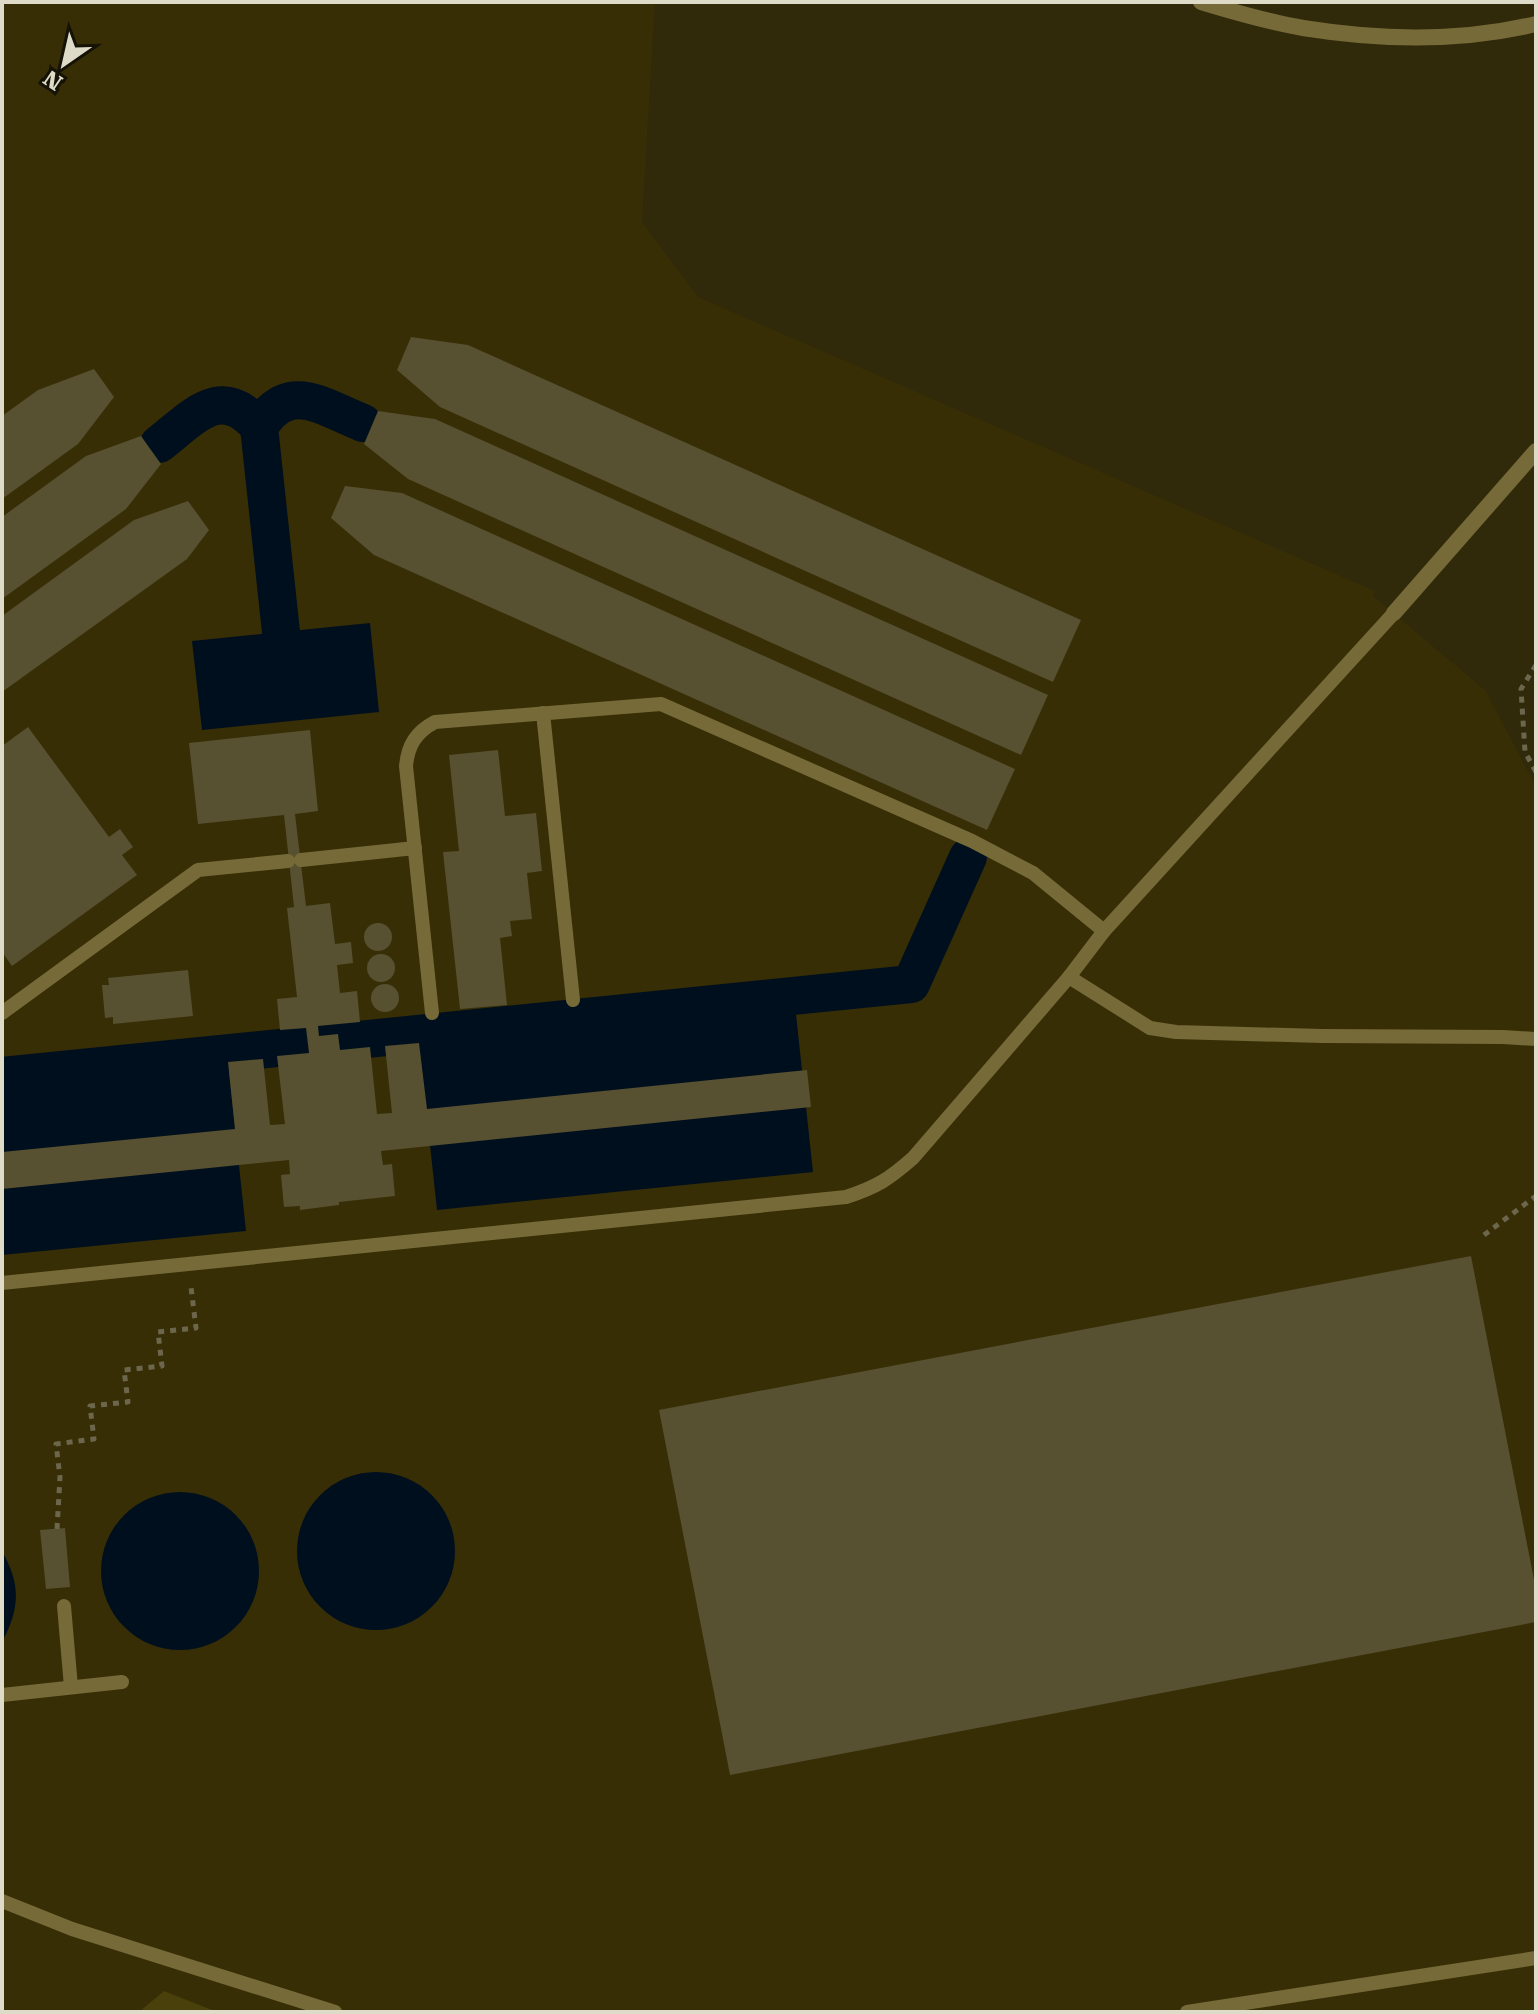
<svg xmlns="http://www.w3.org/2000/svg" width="1538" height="2014" font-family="'Roboto Serif',serif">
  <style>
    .built { fill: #372e06 }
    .green { fill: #4a400b }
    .water { fill: #000f1d }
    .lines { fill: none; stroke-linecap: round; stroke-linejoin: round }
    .canal { stroke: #000f1d; stroke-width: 38 }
    .building { fill: #575031 }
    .path { stroke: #6c674c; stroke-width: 5; stroke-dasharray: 6 6; stroke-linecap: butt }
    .service { stroke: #756a38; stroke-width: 14 }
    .minor { stroke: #756a38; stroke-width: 16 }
  </style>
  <rect width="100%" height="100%" fill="#30290a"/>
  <path class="built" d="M2 2H655L642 222 698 297 1375 591 1373 596 1485 690 1536 786V2012H2Z"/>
  <path class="green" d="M164 1991 217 2012H139Z"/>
  <g class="water">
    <path d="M370 623 379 712 202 730 192 641Z"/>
    <path d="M795 1005 813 1172 437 1210 419 1043Z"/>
    <path d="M228 1062 246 1231 2 1255V1085Z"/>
    <circle cx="376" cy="1551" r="79"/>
    <circle cx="180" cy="1571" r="79"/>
    <path d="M2 1551C21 1585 20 1608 2 1642Z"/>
  </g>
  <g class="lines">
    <g class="canal">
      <path d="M159 444C194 417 221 382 259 427"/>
      <path d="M281 632 259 427C289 379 322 407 363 423"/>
      <path d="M2 1076 911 984 968 857"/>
    </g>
  </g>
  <g class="building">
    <path d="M411 337 468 345 1081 620 1053 682 440 407 397 370Z"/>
    <path d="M94 369 114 397 78 444 2 499V416L38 390Z"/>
    <path d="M378 411 435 419 1048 695 1021 755 408 479 364 444Z"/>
    <path d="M141 436 161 464 126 509 2 599V517L86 456Z"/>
    <path d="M345 486 402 493 1015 769 987 830 374 555 331 518Z"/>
    <path d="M188 501 209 530 187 559 2 692V616L134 520Z"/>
    <path d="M28 727 109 837 120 829 133 847 122 855 137 875 12 966 2 952V746Z"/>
    <path d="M310 730 318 811 295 814 306 906 330 903 335 944 351 942 353 963 337 965 340 993 357 991 360 1022 318 1026 319 1036 338 1034 340 1050 370 1047 377 1114 392 1113 385 1046 419 1043 427 1109 807 1070 811 1107 381 1151 383 1165 392 1164 395 1196 339 1202V1205L300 1210V1206L284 1207 281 1175 290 1174 289 1160 2 1189V1152L235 1129 228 1062 263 1059 270 1125 285 1124 277 1056 309 1053 306 1028 280 1030 277 999 297 997 287 908 294 907 284 815 198 824 189 743Z"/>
    <path d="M498 750 505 816 536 813 542 871 527 873 532 919 510 921 512 936 500 938 507 1005 460 1009 443 852 459 851 449 755Z"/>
    <circle cx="378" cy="937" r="14"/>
    <circle cx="381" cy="968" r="14"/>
    <path d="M188 970 193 1016 113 1024V1017L105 1018 102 985H109L108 978Z"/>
    <circle cx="385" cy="998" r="14"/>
    <path d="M1471 1256 1536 1590V1622L730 1775 659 1410Z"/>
    <path d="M65 1528 70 1587 46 1589 40 1530Z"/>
  </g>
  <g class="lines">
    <g class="path">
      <path d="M1536 665 1521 689 1525 752 1536 772"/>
      <path d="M1484 1235 1536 1196"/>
      <path d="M57 1529 60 1477 56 1444 94 1439 90 1406 128 1402 124 1370 162 1366 158 1332 196 1328 191 1287"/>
    </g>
    <g class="service">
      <path d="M543 713 573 1000"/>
      <path d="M301 860 415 848"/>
      <path d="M1069 977 1150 1028 1176 1032 1322 1036 1503 1037 1536 1039"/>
      <path d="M2 1013 198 870 288 861"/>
      <path d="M432 1013 406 766C408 745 416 732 435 722L661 704 972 841 1033 873 1104 931"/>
      <path d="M2 1283 846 1197C877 1187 889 1179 913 1158L1069 977 1104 931 1394 613"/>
      <path d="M64 1606 71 1687"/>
      <path d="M2 1695 122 1682"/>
      <path d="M2 1901 72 1929 335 2012"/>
      <path d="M1187 2012 1536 1958"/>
    </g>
    <g class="minor">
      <path d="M1201 2C1234 12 1268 22 1303 28 1378 40 1461 42 1536 24"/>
      <path d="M1394 613 1536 451"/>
    </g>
  </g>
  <rect width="1538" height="2014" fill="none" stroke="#dedbc9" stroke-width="8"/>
  <g transform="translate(64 64) rotate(214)" stroke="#151206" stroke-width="6" paint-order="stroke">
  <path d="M0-6L14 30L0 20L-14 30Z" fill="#dedbc9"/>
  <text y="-12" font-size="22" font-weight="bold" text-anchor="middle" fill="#dedbc9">N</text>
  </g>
</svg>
